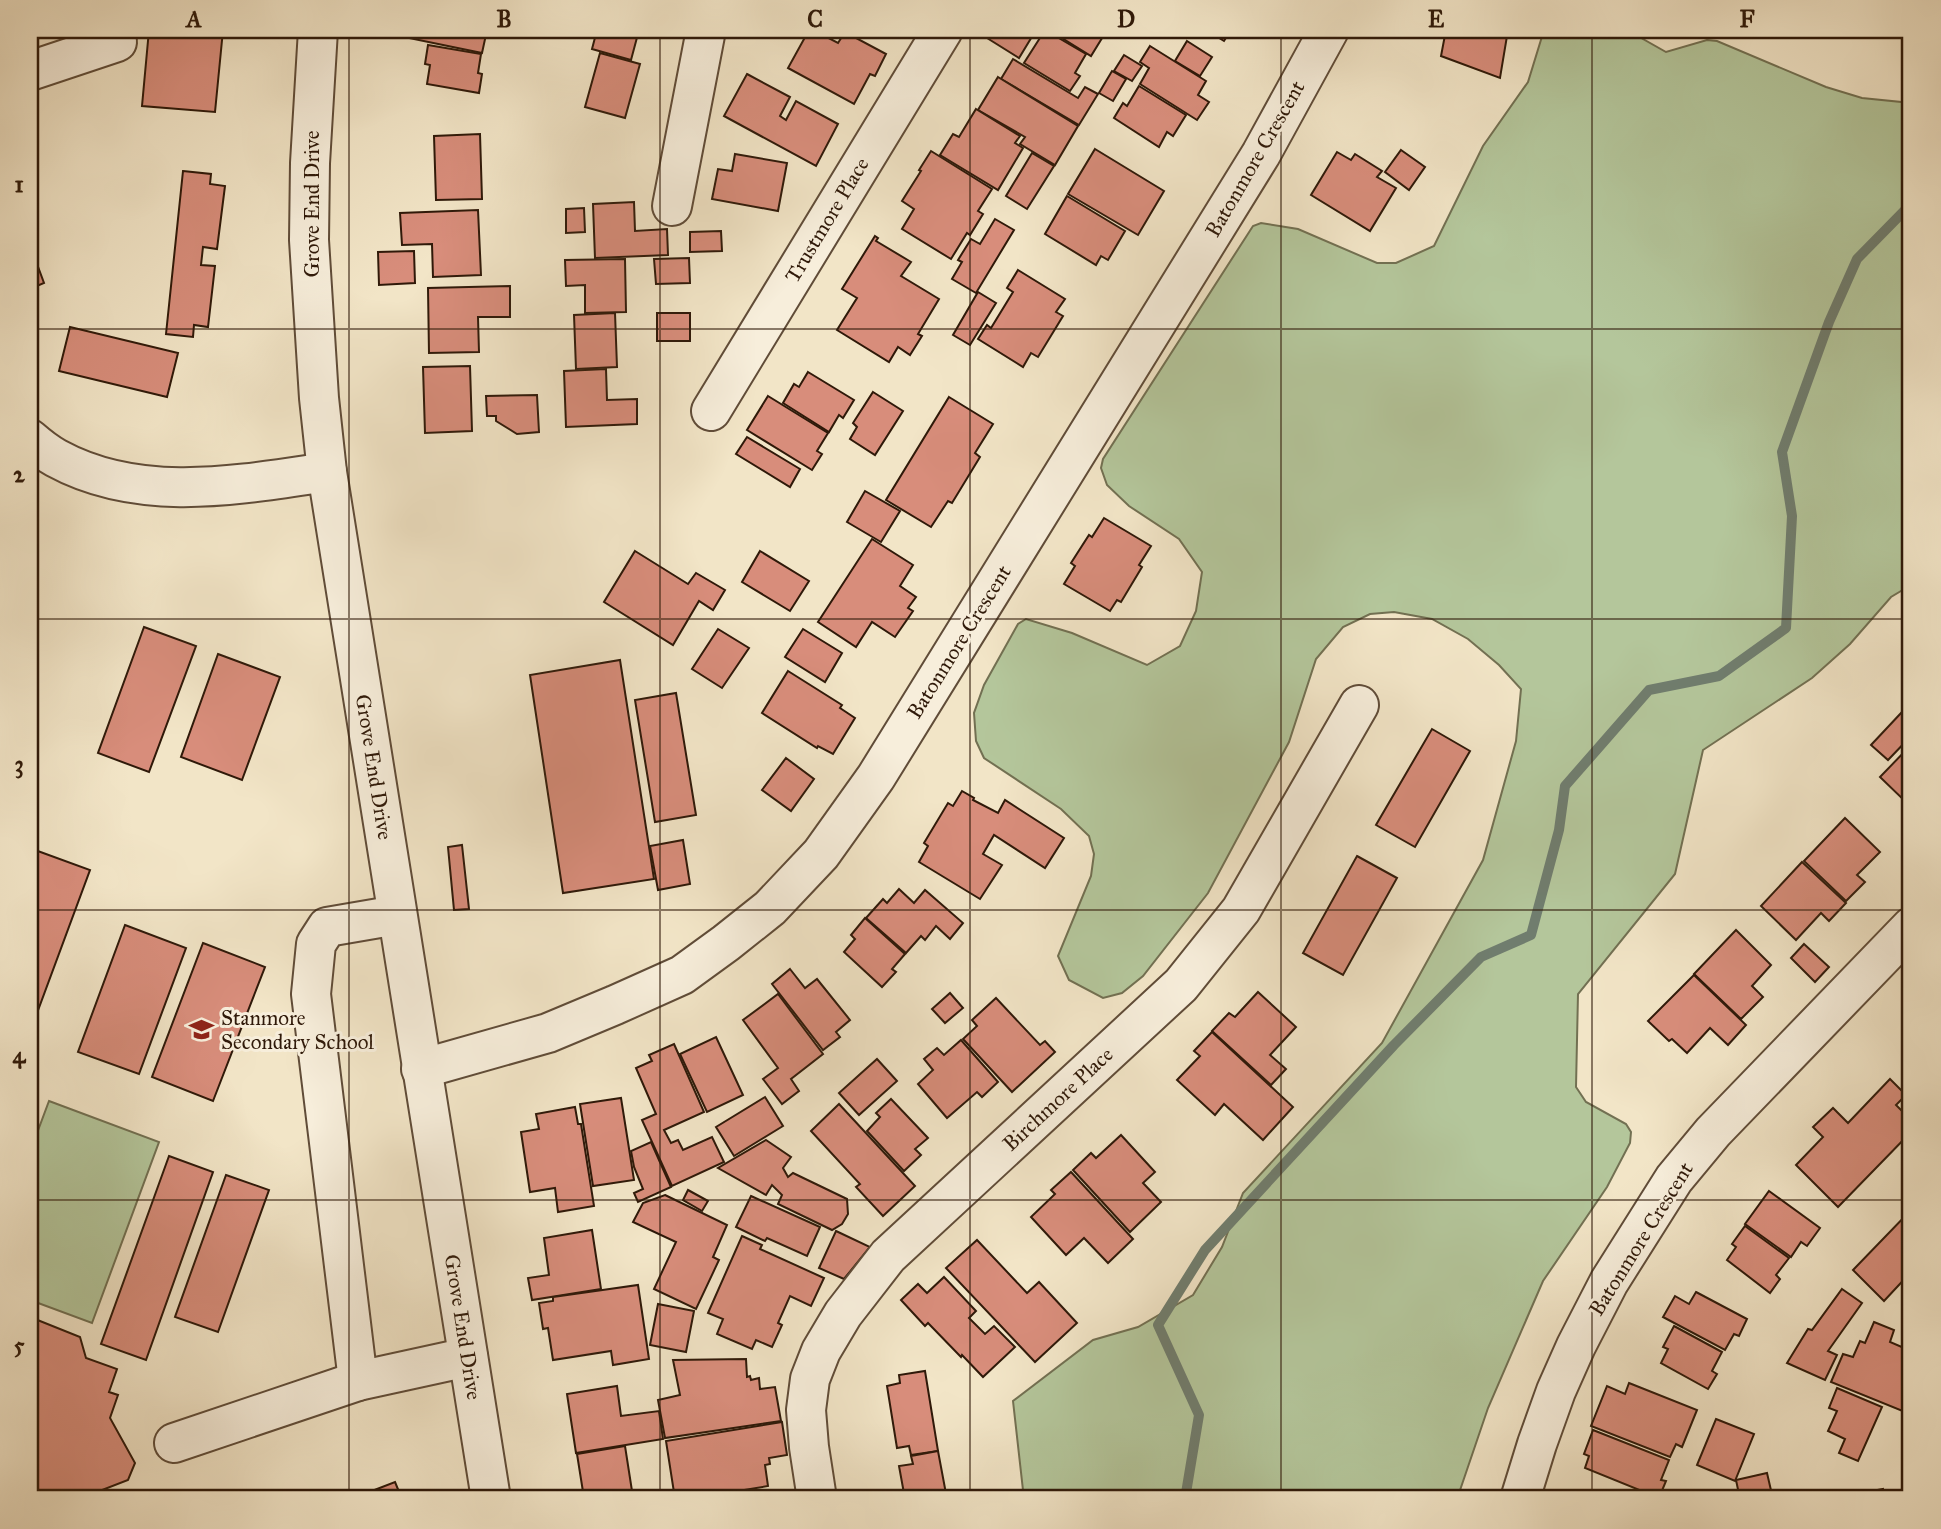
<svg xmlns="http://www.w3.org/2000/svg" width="1941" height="1529" font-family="'IM FELL Great Primer',serif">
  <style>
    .green { fill: #b4c69b; stroke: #727052; stroke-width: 2 }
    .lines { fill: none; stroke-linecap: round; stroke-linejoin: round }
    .stream { stroke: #707d6e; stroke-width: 10 }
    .building { fill: #d88d7b; stroke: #2f1909; stroke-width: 2 }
    .minor-casing { stroke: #604c38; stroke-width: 42 }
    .minor { stroke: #f7eedb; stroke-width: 38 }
    .grid { fill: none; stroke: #2f1909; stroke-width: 2; stroke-opacity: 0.55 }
    .labels { text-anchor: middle; stroke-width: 6; stroke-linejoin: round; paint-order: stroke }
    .street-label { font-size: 21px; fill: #2f1909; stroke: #f7eedb }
    .poi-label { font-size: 21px; fill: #2f1909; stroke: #f7eedb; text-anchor: start }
    .neatline { fill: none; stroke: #2f1909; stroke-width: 2.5 }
    .grid-label { font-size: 23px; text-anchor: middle; font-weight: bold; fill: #2f1909 }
  </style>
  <rect width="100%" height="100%" fill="#f2e5c7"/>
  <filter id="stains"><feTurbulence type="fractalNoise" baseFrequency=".00286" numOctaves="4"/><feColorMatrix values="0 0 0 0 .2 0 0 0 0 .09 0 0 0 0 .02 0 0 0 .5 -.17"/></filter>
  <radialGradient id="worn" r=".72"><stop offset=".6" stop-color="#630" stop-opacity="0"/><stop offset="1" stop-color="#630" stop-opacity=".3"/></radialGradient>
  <g class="green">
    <path d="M1544 30H1627L1666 52 1707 40 1717 41 1826 87 1862 98 1911 103V585L1891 597 1850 644 1812 678 1703 750 1675 874 1578 994 1576 1087 1586 1102 1626 1124 1631 1132 1630 1143 1607 1187 1543 1281 1488 1408 1457 1499H1024L1013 1401 1093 1340 1138 1327 1193 1295 1222 1247 1243 1193 1382 1043 1483 860 1516 741 1521 689 1499 665 1468 639 1432 619 1394 612 1370 614 1343 627 1316 659 1289 742 1208 893 1143 976 1122 993 1103 998 1069 980 1058 956 1091 876 1094 854 1089 836 1061 809 984 758 976 741 974 713 984 685 1018 624 1026 619 1072 633 1147 665 1180 646 1196 611 1202 572 1179 539 1129 506 1107 485 1101 468 1103 459 1253 226 1261 223 1298 229 1377 263H1396L1434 246 1483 146 1528 82Z"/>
    <path d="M49 1101 159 1142 92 1323 30 1300V1152Z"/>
  </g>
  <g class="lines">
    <path class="stream" d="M1185 1499 1199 1415 1158 1325 1205 1250 1394 1045 1481 957 1531 935 1559 830 1565 786 1649 690 1719 676 1786 628 1792 516 1782 452 1829 322 1857 259 1911 204"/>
  </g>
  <g class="building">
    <path d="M149 30H223L215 112 142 106Z"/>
    <path d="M410 30H487L482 53 409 38Z"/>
    <path d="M597 30H639L631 60 592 49Z"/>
    <path d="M809 30H813L838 43 845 32 886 54 875 76 870 74 854 104 788 68Z"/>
    <path d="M992 30H1036L1019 58 987 38Z"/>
    <path d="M1045 30 1086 54 1075 73 1080 76 1070 91 1024 63Z"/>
    <path d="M1049 30H1107L1091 56Z"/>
    <path d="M1206 30H1231L1224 41Z"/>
    <path d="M1424 30H1508L1500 78 1441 56 1445 35 1424 31Z"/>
    <path d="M1187 41 1212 57 1200 76 1175 61Z"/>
    <path d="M428 45 481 54 478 73 482 74 479 93 427 84 430 65 425 64Z"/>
    <path d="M1150 46 1206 81 1198 95 1209 102 1197 120 1140 84 1149 68 1140 62Z"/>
    <path d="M600 53 640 64 625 118 585 107Z"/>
    <path d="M1124 55 1142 66 1132 81 1114 71Z"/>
    <path d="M1013 59 1078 98 1085 87 1098 94 1079 125 1001 79Z"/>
    <path d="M1112 71 1126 79 1113 101 1099 93Z"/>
    <path d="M747 74 790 97 780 116 786 120 796 101 838 124 816 166 724 116Z"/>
    <path d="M998 77 1078 126 1055 165 1020 144 1025 137 978 110Z"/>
    <path d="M1139 86 1186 115 1173 136 1167 132 1159 147 1114 118 1123 103 1127 106Z"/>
    <path d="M976 109 1020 136 1015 143 1023 148 998 190 940 155 953 134 959 137Z"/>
    <path d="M480 134 482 199 436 200 434 136Z"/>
    <path d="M1095 149 1164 191 1138 235 1068 194Z"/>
    <path d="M1401 150 1425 167 1409 190 1385 172Z"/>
    <path d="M931 151 992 189 978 211 983 214 970 235 967 233 951 259 902 229 914 209 902 201 921 171 919 170Z"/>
    <path d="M1337 152 1351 160 1355 154 1382 171 1377 177 1396 188 1370 231 1311 195Z"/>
    <path d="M1032 153 1054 166 1027 209 1006 196Z"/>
    <path d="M735 154 787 163 778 211 712 199 718 169 732 171Z"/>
    <path d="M183 171 211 174 210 184 225 186 217 249 203 247 201 265 215 266 208 327 194 325 193 337 166 334Z"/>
    <path d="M1067 196 1125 231 1108 260 1101 256 1096 265 1045 234Z"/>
    <path d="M634 202 635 231 667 229 668 255 595 258 593 204Z"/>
    <path d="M584 208 585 232 566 233V209Z"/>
    <path d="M478 210 481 275 433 277 432 244 402 245 400 213Z"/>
    <path d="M995 219 1014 230 976 293 952 279 962 262 958 260 971 239 980 244Z"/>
    <path d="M721 231 722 251 690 252V232Z"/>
    <path d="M875 236 878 238 876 241 911 262 901 276 939 299 918 334 922 336 910 355 898 347 889 362 837 330 857 298 842 289Z"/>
    <path d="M30 245 44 283 30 289Z"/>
    <path d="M414 251 415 283 379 285 378 252Z"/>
    <path d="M689 258 690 283 656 284 654 259Z"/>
    <path d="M625 259 626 312 585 313V285L566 286 565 260Z"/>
    <path d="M1018 270 1065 299 1056 312 1063 316 1038 357 1031 353 1023 367 978 339 987 325 991 328 1013 292 1007 288Z"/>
    <path d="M510 286V317H478L479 352 429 353 428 288Z"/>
    <path d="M978 292 996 303 970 345 953 335Z"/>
    <path d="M615 313 617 367 576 369 574 315Z"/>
    <rect x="657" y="313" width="33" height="28"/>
    <path d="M70 327 178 353 167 397 59 371Z"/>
    <path d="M470 366 472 431 425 433 423 367Z"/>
    <path d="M606 369 607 400 637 399V424L566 427 564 371Z"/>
    <path d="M808 372 854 400 843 418 839 415 829 432 783 403 794 384 799 387Z"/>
    <path d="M873 392 903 411 875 455 850 439 857 427 853 423Z"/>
    <path d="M537 395 539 432 517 434 496 421V416H487L486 396Z"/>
    <path d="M768 396 828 433 817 451 822 454 812 470 747 430Z"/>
    <path d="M949 397 993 424 975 453 980 457 952 503 948 501 931 527 886 500Z"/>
    <path d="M747 437 800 469 790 487 736 454Z"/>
    <path d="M865 491 900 511 881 542 847 522Z"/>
    <path d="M1104 518 1151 546 1139 565 1142 567 1121 602 1117 600 1110 611 1064 584 1075 566 1071 563 1089 535 1092 537Z"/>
    <path d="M872 539 913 565 900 586 916 597 908 608 913 611 895 637 872 622 856 647 818 622Z"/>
    <path d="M635 551 688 584 696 573 725 590 713 610 699 601 673 645 604 602Z"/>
    <path d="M760 551 809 581 790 611 742 582Z"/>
    <path d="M144 627 196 646 149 772 98 753Z"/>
    <path d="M718 629 749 648 722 688 692 669Z"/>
    <path d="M803 629 842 653 825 682 785 657Z"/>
    <path d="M218 654 280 677 242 780 181 757Z"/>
    <path d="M620 660 654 879 563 893 530 675Z"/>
    <path d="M788 671 842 705 840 708 855 718 833 754 818 746 817 748 762 713Z"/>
    <path d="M676 693 696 815 655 822 635 700Z"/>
    <path d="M1902 712 1911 720V736L1888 760 1871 745Z"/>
    <path d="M1432 729 1470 751 1415 847 1376 825Z"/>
    <path d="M1911 745V807L1880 777Z"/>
    <path d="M786 758 814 779 791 811 762 790Z"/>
    <path d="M962 791 974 798 973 800 998 813 1005 800 1064 838 1045 868 994 835 983 854 1002 865 980 899 919 862 928 846 924 843 948 803 953 806Z"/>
    <path d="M1845 818 1880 852 1857 875 1865 882 1846 901 1804 861Z"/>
    <path d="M683 840 690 884 658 890 650 846Z"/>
    <path d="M462 845 469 909 454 910 448 847Z"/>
    <path d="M35 850 90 870 30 1032V865Z"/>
    <path d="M1357 856 1397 878 1343 975 1303 953Z"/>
    <path d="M1802 862 1846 903 1829 921 1821 913 1796 940 1761 906Z"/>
    <path d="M899 889 914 903 925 890 963 923 950 939 936 926 925 940 921 936 906 953 866 918 883 899 887 903Z"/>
    <path d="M865 918 905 954 892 969 896 972 882 987 844 952 855 939 851 935Z"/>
    <path d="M125 925 186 948 139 1074 78 1052Z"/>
    <path d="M1736 930 1771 965 1752 986 1763 997 1741 1019 1694 974Z"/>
    <path d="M203 943 265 967 213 1101 152 1077Z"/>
    <path d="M1804 944 1829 967 1815 982 1791 958Z"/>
    <path d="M790 969 805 988 817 979 850 1020 836 1032 840 1037 823 1050 772 984Z"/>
    <path d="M1694 975 1746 1025 1728 1045 1710 1028 1687 1053 1672 1039 1669 1041 1648 1021Z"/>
    <path d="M1258 992 1296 1027 1270 1055 1286 1069 1271 1085 1212 1031 1229 1013 1235 1017Z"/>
    <path d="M950 993 963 1008 945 1023 932 1009Z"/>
    <path d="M778 994 823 1054 791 1079 799 1091 782 1104 763 1079 778 1068 743 1020Z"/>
    <path d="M996 998 1040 1045 1045 1041 1055 1052 1012 1092 963 1039 977 1026 972 1020Z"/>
    <path d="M1212 1032 1293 1107 1263 1140 1224 1104 1215 1115 1177 1080 1200 1056 1194 1051Z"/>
    <path d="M716 1037 743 1095 707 1112 680 1054Z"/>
    <path d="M961 1040 998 1082 982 1097 977 1092 947 1118 918 1084 933 1070 924 1059 937 1048 944 1055Z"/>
    <path d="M674 1044 704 1112 664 1130 671 1143 678 1140 683 1150 712 1137 724 1162 672 1186 642 1120 656 1114 636 1068 652 1061 649 1055Z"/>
    <path d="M877 1059 897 1081 859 1115 839 1093Z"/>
    <path d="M1890 1079 1906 1095 1896 1105 1911 1120V1132L1838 1207 1796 1165 1823 1137 1813 1127 1833 1108 1848 1123Z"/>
    <path d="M765 1097 783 1126 734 1156 716 1127Z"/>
    <path d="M621 1098 634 1180 593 1186 580 1104Z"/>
    <path d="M891 1099 928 1138 915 1149 921 1155 904 1171 867 1131 880 1117 876 1113Z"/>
    <path d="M839 1104 915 1186 883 1216 856 1187 860 1184 811 1131Z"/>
    <path d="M575 1107 578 1124H581L594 1206 558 1212 555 1188 530 1192 521 1132 539 1129 536 1114Z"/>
    <path d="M1121 1135 1155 1172 1143 1183 1161 1202 1130 1232 1073 1170 1091 1153 1096 1158Z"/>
    <path d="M766 1140 791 1157 783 1168 788 1177 793 1173 847 1199 848 1214 842 1224 832 1230 778 1204 782 1195 772 1185 766 1195 718 1168Z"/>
    <path d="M651 1142 671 1187 638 1202 634 1193 643 1189 634 1167 631 1151Z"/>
    <path d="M169 1156 213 1172 146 1360 101 1344Z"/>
    <path d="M1071 1172 1133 1239 1108 1263 1084 1238 1066 1255 1031 1217 1055 1194 1051 1190Z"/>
    <path d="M226 1175 269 1190 218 1332 175 1317Z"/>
    <path d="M688 1190 708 1201 702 1211 683 1200Z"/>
    <path d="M1769 1191 1820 1228 1807 1246 1801 1242 1791 1257 1745 1224Z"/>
    <path d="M665 1195 727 1225 713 1257 719 1260 696 1309 654 1289 676 1242 633 1222 643 1203Z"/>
    <path d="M751 1196 820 1227 807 1256 767 1238 765 1241 736 1227Z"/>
    <path d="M1911 1210V1272L1884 1301 1853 1270Z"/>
    <path d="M1745 1226 1789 1258 1776 1275 1780 1279 1770 1293 1727 1260 1736 1247 1732 1244Z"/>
    <path d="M592 1230 601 1289 532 1300 528 1278 549 1275 544 1238Z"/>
    <path d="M836 1231 870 1247 844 1279 819 1268Z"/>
    <path d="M742 1236 762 1245 760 1249 824 1278 811 1306 790 1296 778 1323 782 1325 772 1347 756 1340 752 1349 717 1334 723 1319 708 1313Z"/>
    <path d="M977 1240 1027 1293 1039 1282 1077 1323 1035 1362 946 1268Z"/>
    <path d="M944 1277 976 1311 969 1318 985 1334 994 1326 1015 1347 983 1377 962 1355 961 1357 928 1323 925 1326 901 1300 918 1284 927 1293Z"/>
    <path d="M638 1285 649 1359 613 1365 611 1351 553 1360 548 1328 543 1329 539 1303 553 1301V1297Z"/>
    <path d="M1842 1289 1862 1303 1828 1351 1837 1355 1825 1380 1787 1363 1808 1329 1812 1330Z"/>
    <path d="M1696 1292 1747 1319 1739 1336 1734 1334 1725 1350 1663 1317 1675 1296 1689 1304Z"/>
    <path d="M658 1304 694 1311 686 1352 650 1345Z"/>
    <path d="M30 1317 80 1337 86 1358 117 1369 109 1392 118 1395 110 1418 135 1463 128 1480 79 1499H30Z"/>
    <path d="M1874 1322 1894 1330 1890 1342 1911 1351V1371L1908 1379 1911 1380V1398L1905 1412 1831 1382 1843 1354 1853 1357 1860 1341 1865 1343Z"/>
    <path d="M1674 1326 1722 1352 1712 1371 1717 1374 1708 1389 1661 1363 1668 1349 1663 1347Z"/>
    <path d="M746 1359 747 1377 750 1376 751 1380 759 1378 760 1389 775 1387 781 1421 665 1438 658 1400 680 1395 673 1360Z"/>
    <path d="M925 1371 938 1451 911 1455 909 1446 897 1448 887 1386 900 1383 899 1375Z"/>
    <path d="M1629 1383 1697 1410 1682 1447 1676 1444 1670 1457 1591 1426 1607 1386 1625 1394Z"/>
    <path d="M617 1386 621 1416 659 1411 663 1439 576 1453 567 1394Z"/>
    <path d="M1837 1388 1882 1407 1858 1461 1839 1453 1845 1439 1828 1431 1837 1411 1829 1408Z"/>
    <path d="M1716 1419 1754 1434 1735 1481 1697 1465Z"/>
    <path d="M782 1422 787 1455 769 1458 770 1464 765 1465 768 1486 689 1499H675L666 1441Z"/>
    <path d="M1593 1430 1669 1460 1661 1480 1666 1481 1659 1498 1585 1468 1589 1456 1584 1454Z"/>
    <path d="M625 1446 632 1491 584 1498 577 1454Z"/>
    <path d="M938 1451 947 1499H905L899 1466 913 1464 911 1456Z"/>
    <path d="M1767 1473 1773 1499H1740L1736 1480Z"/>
    <path d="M395 1482 402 1499H351Z"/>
    <path d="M1883 1489 1885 1499H1829Z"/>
  </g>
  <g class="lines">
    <defs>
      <g id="minor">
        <path d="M318 30 310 163 309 240 319 398 327 472 491 1499"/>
        <path d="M30 71 117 42"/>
        <path d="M672 206 706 30"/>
        <path d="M711 411 943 30"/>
        <path d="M30 439C38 446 47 453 56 458 140 504 238 485 327 472"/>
        <path d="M397 915 327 927 316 944 311 994 358 1381 468 1357"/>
        <path d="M421 1069 548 1033 615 1005 682 975 726 943 770 908 821 854 876 777 1261 154 1329 30"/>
        <path d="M174 1443 358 1381"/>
        <path d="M817 1499 809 1447 806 1410 810 1379 821 1351 843 1314 888 1256 1181 985 1241 910 1359 705"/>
        <path d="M1520 1499 1537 1444 1556 1391 1576 1346 1609 1282 1674 1179 1713 1132 1911 927"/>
      </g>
    </defs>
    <use href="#minor" class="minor-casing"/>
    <use href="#minor" class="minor"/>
  </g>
  <path class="grid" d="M349 30V1499M660 30V1499M970 30V1499M1281 30V1499M1592 30V1499M30 329H1911M30 619H1911M30 910H1911M30 1200H1911"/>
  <defs>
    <symbol id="school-bare" viewBox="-9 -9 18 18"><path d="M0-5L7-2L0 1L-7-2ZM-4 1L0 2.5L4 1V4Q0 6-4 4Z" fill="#8f2418" stroke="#f7eedb" stroke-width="2.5" paint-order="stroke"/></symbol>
  </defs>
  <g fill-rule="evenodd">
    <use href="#school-bare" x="184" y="1012" width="35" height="35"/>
  </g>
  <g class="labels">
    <g class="street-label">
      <text transform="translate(1255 159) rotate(-60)" y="7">Batonmore Crescent</text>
      <text transform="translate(312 204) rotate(-90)" y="7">Grove End Drive</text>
      <text transform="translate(827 220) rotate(-59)" y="7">Trustmore Place</text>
      <text transform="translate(959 642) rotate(-58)" y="7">Batonmore Crescent</text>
      <text transform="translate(374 767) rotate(81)" y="7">Grove End Drive</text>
      <text transform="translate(1058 1099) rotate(-43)" y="7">Birchmore Place</text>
      <text transform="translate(1641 1239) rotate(-58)" y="7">Batonmore Crescent</text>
      <text transform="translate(463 1327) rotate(81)" y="7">Grove End Drive</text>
    </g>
    <g class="poi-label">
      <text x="221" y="1025">Stanmore<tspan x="221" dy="24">Secondary School</tspan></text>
    </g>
  </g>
  <rect width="1941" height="1529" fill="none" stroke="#f2e5c7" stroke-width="77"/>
  <rect x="38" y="38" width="1864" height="1452" class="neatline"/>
  <g class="grid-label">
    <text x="194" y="27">A</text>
    <text x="504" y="27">B</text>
    <text x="815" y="27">C</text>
    <text x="1126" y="27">D</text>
    <text x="1436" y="27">E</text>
    <text x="1747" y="27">F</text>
    <text x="19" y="192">1</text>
    <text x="19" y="482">2</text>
    <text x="19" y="772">3</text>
    <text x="19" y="1063">4</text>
    <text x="19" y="1353">5</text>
  </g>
  <rect width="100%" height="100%" filter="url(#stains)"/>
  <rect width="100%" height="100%" fill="url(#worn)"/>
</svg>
